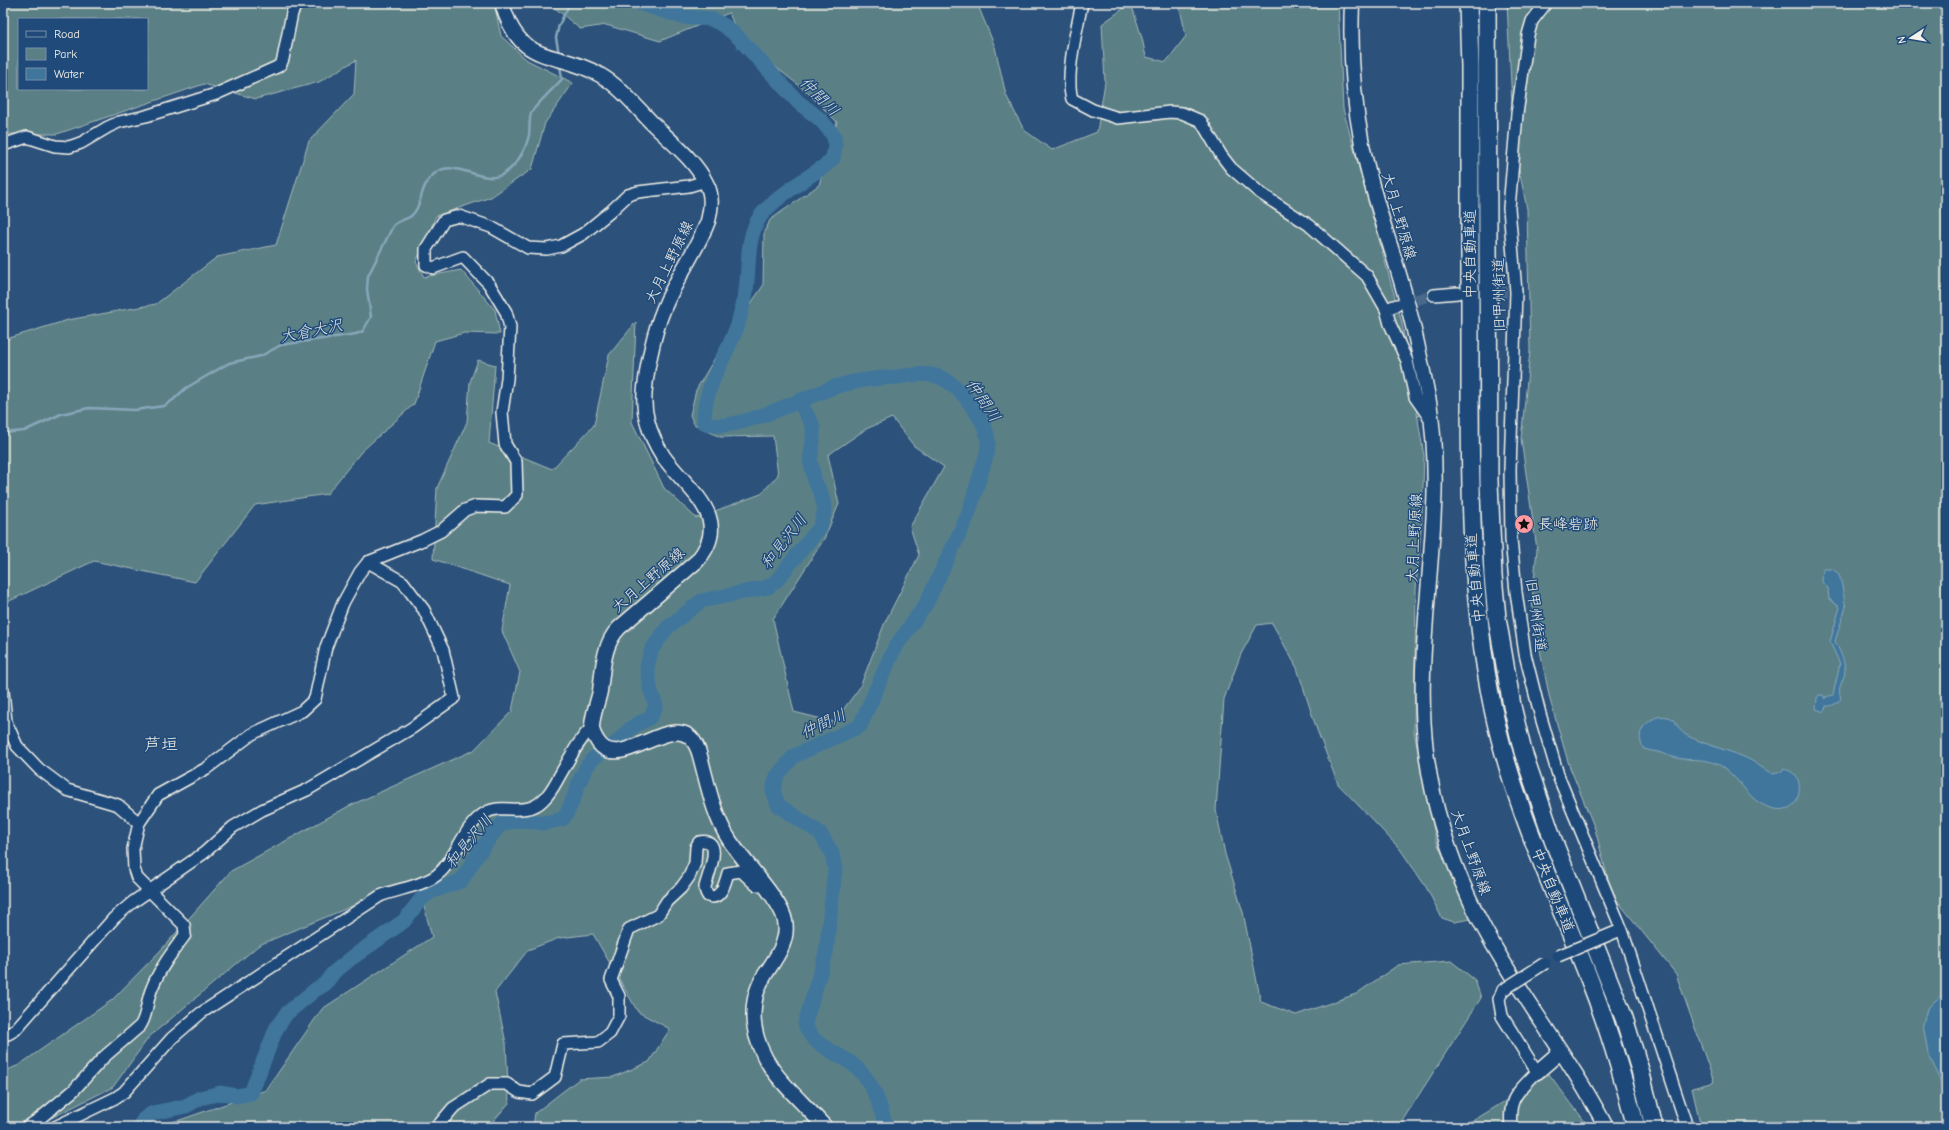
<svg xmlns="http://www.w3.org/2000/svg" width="1949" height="1130" font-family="'Comic Neue','Klee One',sans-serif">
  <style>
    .green { fill: #5a8086; stroke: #a7b8b7; fill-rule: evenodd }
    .water { fill: #40769c; stroke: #88a7ba }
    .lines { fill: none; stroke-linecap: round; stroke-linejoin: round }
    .stream { stroke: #88a7ba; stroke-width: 2.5 }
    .river { stroke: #40769c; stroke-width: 15 }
    .minor-tunnel { stroke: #4a6a8b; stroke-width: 11; stroke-dasharray: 11 5.5; stroke-linecap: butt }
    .minor-casing { stroke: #f4f1e8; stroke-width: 14 }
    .major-casing { stroke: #f4f1e8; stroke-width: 17 }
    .highway-casing { stroke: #f4f1e8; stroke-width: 20 }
    .minor { stroke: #1f4a7a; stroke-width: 11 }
    .major { stroke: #1f4a7a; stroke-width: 14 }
    .highway { stroke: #1f4a7a; stroke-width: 17 }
    .minor-bridge-casing { stroke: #f4f1e8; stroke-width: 14; stroke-linecap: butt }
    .minor-bridge { stroke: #1f4a7a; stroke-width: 11 }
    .labels { text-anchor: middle; stroke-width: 3; stroke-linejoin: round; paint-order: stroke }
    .street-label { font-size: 15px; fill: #f4f1e8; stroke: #1f4a7a }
    .poi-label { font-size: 15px; fill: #f4f1e8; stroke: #1f4a7a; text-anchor: start }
    .water-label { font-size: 16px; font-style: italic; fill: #d9dfdd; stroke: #1f4a7a }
    .quarter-label { font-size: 17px; fill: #f4f1e8; stroke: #1f4a7a }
  </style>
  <rect width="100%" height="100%" fill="#2c527b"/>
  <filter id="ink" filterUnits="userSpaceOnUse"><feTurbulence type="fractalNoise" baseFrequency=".025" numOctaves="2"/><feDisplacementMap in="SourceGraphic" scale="8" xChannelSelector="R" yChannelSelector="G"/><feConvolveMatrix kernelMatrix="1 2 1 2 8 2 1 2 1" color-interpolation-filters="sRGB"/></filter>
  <g filter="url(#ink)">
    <g class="green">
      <path d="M3 3H494L501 36 527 60 573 83 545 123 532 169 491 197 436 216 416 262 424 277 461 270 495 310 500 334 464 333 435 341 414 404 361 452 327 494 255 505 195 582 94 561 3 604V340L68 320 156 304 217 257 276 245 309 141 354 94 356 60 319 82 256 99 204 84 57 134H3ZM19 19H147V89H19Z"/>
      <path d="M549 3H977L995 47 1006 95 1024 130 1052 150 1097 132 1105 82 1102 24 1131 3 1142 38 1146 57 1166 62 1186 36 1179 4 1180 3H1338L1343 109 1402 323 1424 456 1422 515 1416 589 1414 731 1436 840 1471 919 1454 922 1442 918 1426 887 1400 849 1338 784 1317 730 1297 668 1272 623 1257 625 1241 654 1224 699 1216 810 1225 854 1243 912 1261 1002 1296 1015 1356 994 1398 965 1451 961 1475 980 1481 998 1404 1118 1401 1127H533L535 1113 579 1079 613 1077 649 1062 670 1029 638 1012 593 934 559 938 528 950 495 992 506 1043 509 1103 488 1127H146L180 1120 266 1090 322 1009 432 937 417 879 259 945 149 1037 113 1087 33 1127H3V1072L19 1065 112 1000 160 951 231 871 349 806 474 750 512 711 520 672 502 631 510 585 433 559 437 488 467 422 470 382 478 360 495 365 489 443 552 469 594 425 609 355 636 322 632 422 664 488 696 518 761 494 778 475 773 436 720 437 694 424 690 415 696 390 726 339 763 286 764 234 770 220 819 185 837 122 806 91 740 39 729 13 660 41 606 25 580 29ZM892 418 914 446 944 467 910 527 919 555 885 622 860 687 834 722 794 712 773 619 824 539 839 504 828 455 866 429Z"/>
      <path d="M1507 3H1946V1127H1701L1692 1088 1714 1082 1676 974 1612 894 1595 829 1569 765 1550 700 1535 625 1532 601 1537 549 1521 439 1530 351 1527 209 1514 145Z"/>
      <path d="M1549 1074 1589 1127H1456L1476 1119Z"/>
    </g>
    <g class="water">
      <path d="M1823 569H1832L1838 573C1843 584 1843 596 1846 607L1835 641C1839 650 1845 660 1845 671 1844 682 1836 687 1841 698 1839 703 1830 707 1826 706L1825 711 1824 712 1816 709 1817 698 1819 695H1823L1825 699V697L1833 695 1840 664 1830 642 1840 607 1829 599 1828 588 1822 582Z"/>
      <path d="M1657 717C1680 714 1673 727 1686 735 1705 745 1725 749 1744 757 1755 761 1763 770 1773 774L1781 772 1783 769C1797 771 1802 783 1798 796 1792 818 1765 809 1753 798 1745 790 1738 780 1730 773 1725 768 1719 764 1712 762 1702 759 1692 760 1682 759 1674 758 1668 755 1661 753 1656 751 1649 751 1644 749 1635 734 1643 723 1657 717Z"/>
      <path d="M1946 990V1103L1938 1074 1928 1054 1923 1024 1927 1009Z"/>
    </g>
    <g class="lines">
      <g class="stream">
        <path d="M559 54 556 38 559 25 570 3"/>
        <path d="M3 433 24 431 61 414 89 408 135 410 164 406 173 400 186 388 229 363 261 356 281 345 356 334 363 331 371 317 367 289 368 276 393 226C398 220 406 220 411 216 423 206 419 186 434 174 456 156 483 188 505 173 517 165 526 149 529 135 530 128 529 120 531 113 533 108 556 86 562 79L560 65"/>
      </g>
      <g class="river">
        <path d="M639 3 683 17 711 19 725 26 738 37 798 102 821 120 834 136 835 145 833 158 826 165C808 177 768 202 758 220 745 243 750 272 745 297 742 307 740 319 736 329 724 362 704 385 704 422 729 438 811 393 841 385 859 380 877 378 896 377 929 373 942 370 966 398 975 410 989 428 988 444 988 447 987 450 987 453L968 515 926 604 894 649 860 726 794 756 777 776 773 790 778 805 820 833 832 853 835 870 826 953 805 1023C811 1049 843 1052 859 1070 875 1086 880 1106 886 1127"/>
        <path d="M139 1127 144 1119 153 1113 186 1106 200 1098 221 1093 237 1096 251 1093 276 1029 286 1014 315 990 325 984 333 973 353 957 404 921 421 899 430 892 461 881 478 854 494 832 503 823 521 820 544 823 563 819C576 802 576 779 591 761 597 754 608 749 616 743 623 738 627 730 634 726 648 717 648 724 656 706L650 688 647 666 652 649 667 628 701 601 768 587 776 581 820 527 825 510 821 493 815 482 810 460 813 441V426L799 401"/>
      </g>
      <g class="minor-tunnel">
        <path d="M1483 292H1507"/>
        <path d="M1400 304 1434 295"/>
      </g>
      <defs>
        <g id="minor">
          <path d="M1082 3C1077 28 1065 76 1072 99L1093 110 1118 118 1170 112 1182 113 1201 121 1221 155 1231 168 1260 193 1309 225 1367 276 1386 309 1390 324 1407 361 1415 397 1431 420"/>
          <path d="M1546 3 1532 21 1528 35 1517 114 1509 208 1516 292 1510 469 1511 539 1516 592 1525 654 1540 714 1559 778 1622 930 1687 1127"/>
          <path d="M3 145 27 137 55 146 69 147 81 143 108 127 119 122 146 116 216 94 277 67 281 64 283 59 292 13 297 3"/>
          <path d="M1434 295 1458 293"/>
          <path d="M1386 309 1397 305"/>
          <path d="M3 691 6 722 17 746 39 769 67 790 118 805 139 823"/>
          <path d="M1503 990 1499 999 1502 1016 1537 1072C1518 1092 1508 1097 1511 1127"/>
          <path d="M3 1034H8L15 1030 114 918 133 902 204 853 233 827 262 810 307 790 412 728 454 698 443 650 424 610 403 582 368 562"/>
          <path d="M27 1127 39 1119 73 1091 104 1057 140 1026C148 1015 146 1001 152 988 160 968 173 951 185 935L184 925 137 878 134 869 133 849 139 823 158 795 207 768 252 734 302 711 315 699 326 647 343 603 360 572 368 562 423 540 441 531 465 510 476 506 505 507 517 495 516 462 505 444 502 412 507 379 510 327 506 312 489 284 463 257 433 268 426 265V249L444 220 459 216 491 227 528 248 547 249 561 246 583 234 610 212 628 195 638 192 689 186 706 181"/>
          <path d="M55 1127 115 1098 124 1092 172 1038 201 1013 380 896C397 889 423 886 437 875 457 859 462 827 485 813 503 802 525 818 543 800 551 793 555 784 560 775 570 758 578 741 592 727"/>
          <path d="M437 1127 453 1108 490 1084H507L519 1092 532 1094 555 1077 563 1044 598 1042 610 1033 619 1016V996L611 980 629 929 658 915 667 901 681 888 689 877 695 863 696 847 699 842C726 836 707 877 705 887 705 891 706 893 708 896 721 901 725 883 728 873L741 871 756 885H763"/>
        </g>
        <g id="major">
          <path d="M502 3C520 68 555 49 600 75 621 87 637 108 653 124 671 142 695 160 706 183 713 195 711 208 708 221 699 245 683 268 672 291 659 315 653 340 648 366 645 385 642 402 647 420 650 433 656 445 663 456 686 489 735 517 697 561L619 628C603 644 603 669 600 691 598 702 592 715 592 727 592 733 595 737 598 742 622 778 684 694 700 756 708 785 713 815 730 841 743 861 782 901 785 921 789 941 776 958 766 973 755 989 752 1005 754 1024 760 1070 796 1094 825 1127"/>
          <path d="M1352 3C1350 51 1353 98 1362 144 1373 201 1395 254 1409 310 1417 340 1423 371 1429 402 1448 517 1412 635 1426 751 1432 802 1448 852 1469 898 1506 979 1565 1048 1606 1127"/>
          <path d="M1537 1072 1560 1052"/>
        </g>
        <g id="highway">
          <path d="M1468 3 1470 67C1470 169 1470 271 1470 372 1470 486 1470 598 1493 709 1513 804 1555 892 1590 981 1609 1029 1623 1077 1636 1127"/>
          <path d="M1487 3 1489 482 1493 576 1497 618 1512 706 1523 752 1553 840 1624 1018 1640 1070 1654 1127"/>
        </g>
      </defs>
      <use href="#minor" class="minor-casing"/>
      <use href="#major" class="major-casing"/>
      <use href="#highway" class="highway-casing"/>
      <use href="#minor" class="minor"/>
      <use href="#major" class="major"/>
      <use href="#highway" class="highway"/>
      <defs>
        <g id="minor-bridge">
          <path d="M1558 956 1616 932"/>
          <path d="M1503 990 1545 963"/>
        </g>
      </defs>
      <use href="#minor-bridge" class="minor-bridge-casing"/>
      <use href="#minor-bridge" class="minor-bridge"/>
    </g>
  </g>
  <defs>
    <symbol id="sight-disc" viewBox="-11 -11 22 22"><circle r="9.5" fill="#ff9aa2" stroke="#1f4a7a"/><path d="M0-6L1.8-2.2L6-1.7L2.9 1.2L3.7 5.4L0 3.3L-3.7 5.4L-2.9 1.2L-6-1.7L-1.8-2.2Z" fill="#111"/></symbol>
  </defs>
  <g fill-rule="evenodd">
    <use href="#sight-disc" x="1513" y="513" width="22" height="22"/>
  </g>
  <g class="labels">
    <g class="street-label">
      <text transform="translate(1399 216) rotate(74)" y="5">大月上野原線</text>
      <text transform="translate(1470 254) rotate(-90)" y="5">中央自動車道</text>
      <text transform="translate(669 262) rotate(-64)" y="5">大月上野原線</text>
      <text transform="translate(1499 295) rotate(-91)" y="5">旧甲州街道</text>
      <text transform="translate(1414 538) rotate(-87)" y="5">大月上野原線</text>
      <text transform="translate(1475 578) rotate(-95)" y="5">中央自動車道</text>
      <text transform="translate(648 580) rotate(-41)" y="5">大月上野原線</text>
      <text transform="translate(1536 615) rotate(82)" y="5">旧甲州街道</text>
      <text transform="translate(1471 852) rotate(70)" y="5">大月上野原線</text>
      <text transform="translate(1553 890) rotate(68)" y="5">中央自動車道</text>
    </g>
    <g class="poi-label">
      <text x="1538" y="529">長峰砦跡</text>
    </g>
    <g class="water-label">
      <text transform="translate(820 96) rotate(45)" y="6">仲間川</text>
      <text transform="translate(311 330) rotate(-11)" y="6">大倉大沢</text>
      <text transform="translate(984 400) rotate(56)" y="6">仲間川</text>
      <text transform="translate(783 541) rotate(-52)" y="6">和見沢川</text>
      <text transform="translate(823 723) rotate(-25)" y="6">仲間川</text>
      <text transform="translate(468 841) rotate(-50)" y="6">和見沢川</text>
    </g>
    <g class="quarter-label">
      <text x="161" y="750">芦垣</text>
    </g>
  </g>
  <rect width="1949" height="1130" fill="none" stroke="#1f4a7a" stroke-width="16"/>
  <rect x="8" y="8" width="1933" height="1114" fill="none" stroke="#f4f1e8" stroke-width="1.5" filter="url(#ink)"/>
  <rect x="18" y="18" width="130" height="72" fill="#1f4a7a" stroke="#748da6"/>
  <rect x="26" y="31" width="20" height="6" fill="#1f4a7a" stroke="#748da6"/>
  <text x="54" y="38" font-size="12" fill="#f4f1e8">Road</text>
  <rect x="26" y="48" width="20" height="12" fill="#5a8086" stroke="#748da6"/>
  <text x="54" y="58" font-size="12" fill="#f4f1e8">Park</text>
  <rect x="26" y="68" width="20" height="12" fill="#40769c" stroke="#748da6"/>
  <text x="54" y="78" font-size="12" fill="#f4f1e8">Water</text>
  <g transform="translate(1911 38) rotate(258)" stroke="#1f4a7a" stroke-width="3" paint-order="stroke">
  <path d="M0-3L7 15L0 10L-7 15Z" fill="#f4f1e8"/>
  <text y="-6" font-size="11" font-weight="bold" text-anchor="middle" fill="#f4f1e8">N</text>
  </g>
</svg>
